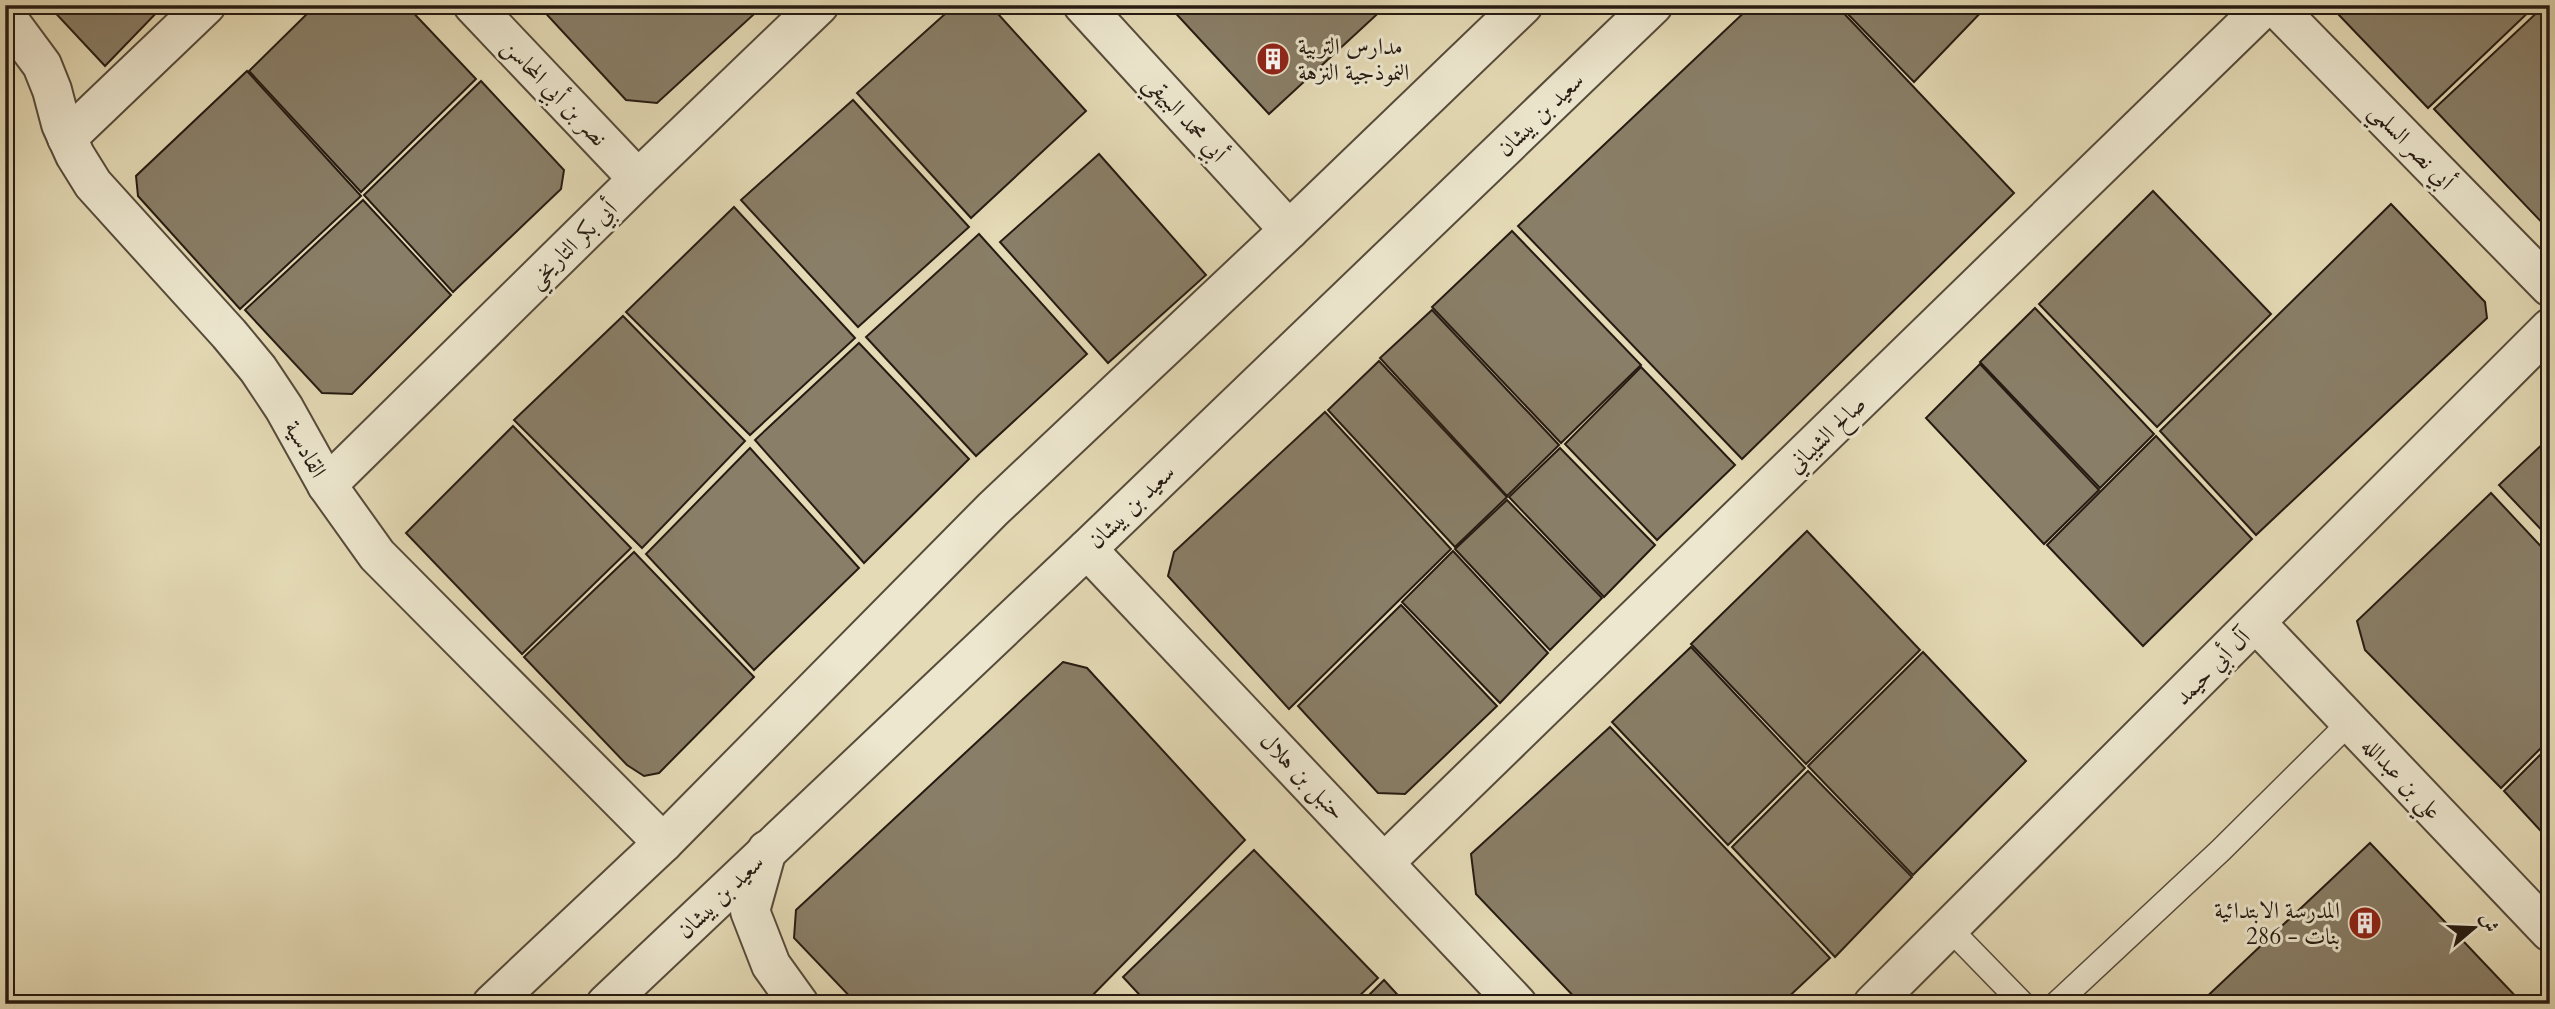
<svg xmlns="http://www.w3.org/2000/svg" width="2555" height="1009" font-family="Cardo,Amiri,serif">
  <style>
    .building { fill: #897e67; stroke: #261b12; stroke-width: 2 }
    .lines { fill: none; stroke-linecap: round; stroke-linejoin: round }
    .service-casing { stroke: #564b3b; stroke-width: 26 }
    .minor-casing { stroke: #564b3b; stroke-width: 42 }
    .tertiary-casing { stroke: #564b3b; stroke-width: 42 }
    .service { stroke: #ede7cf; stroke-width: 23 }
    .minor { stroke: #ede7cf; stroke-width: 38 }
    .tertiary { stroke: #ede7cf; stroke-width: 38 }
    .labels { text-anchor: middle; stroke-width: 6; stroke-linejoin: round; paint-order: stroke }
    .poi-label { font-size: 23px; fill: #261b12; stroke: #ede7cf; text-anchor: start }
    .street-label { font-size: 23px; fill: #261b12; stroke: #ede7cf }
  </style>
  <rect width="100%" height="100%" fill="#e4dab5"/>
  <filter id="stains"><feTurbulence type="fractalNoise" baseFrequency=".00286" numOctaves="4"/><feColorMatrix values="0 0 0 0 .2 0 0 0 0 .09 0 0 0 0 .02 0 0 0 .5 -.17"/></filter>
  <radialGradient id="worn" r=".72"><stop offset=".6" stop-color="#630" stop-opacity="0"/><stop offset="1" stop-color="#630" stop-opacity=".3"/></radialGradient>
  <g class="building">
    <path d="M48 5H164L105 66Z"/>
    <path d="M316 5H406L476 79 361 192 249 71Z"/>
    <path d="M538 5H764L657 103 626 100Z"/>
    <path d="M955 5H990L1086 111 971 218 857 93Z"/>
    <path d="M1168 5H1387L1269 114Z"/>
    <path d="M1752 5H1836L2014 193 1742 459 1518 226Z"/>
    <path d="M1839 5H1988L1914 82Z"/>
    <path d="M2347 5H2536L2428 108 2338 14Z"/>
    <path d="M2545 5H2550V231L2434 109Z"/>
    <path d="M247 71 361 196 240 309 138 196 136 176Z"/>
    <path d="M481 81 564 170 561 189 453 292 364 195Z"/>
    <path d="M853 100 969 227 858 327 741 200Z"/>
    <path d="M1099 154 1206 275 1108 363 1000 242Z"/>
    <path d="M2153 191 2271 314 2157 427 2039 304Z"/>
    <path d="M363 200 451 295 352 394 322 393 245 310Z"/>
    <path d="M2391 204 2485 302 2487 318 2256 535 2160 431Z"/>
    <path d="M734 207 855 338 750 435 626 312Z"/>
    <path d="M1512 231 1641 365 1561 443 1432 307Z"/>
    <path d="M979 234 1087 354 976 456 866 337Z"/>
    <path d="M2035 308 2154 434 2100 488 1980 362Z"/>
    <path d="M1432 310 1559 445 1507 496 1380 358Z"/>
    <path d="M623 316 745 441 642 548 514 420Z"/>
    <path d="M859 343 969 459 864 563 755 440Z"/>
    <path d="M1379 361 1507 497 1455 547 1328 410Z"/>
    <path d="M1980 364 2099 490 2044 544 1926 418Z"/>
    <path d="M1641 367 1735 465 1657 540 1565 444Z"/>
    <path d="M1325 412 1451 549 1289 709 1168 576 1174 552Z"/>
    <path d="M513 426 631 548 522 654 406 533Z"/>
    <path d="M2156 436 2252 539 2143 646 2047 545Z"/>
    <path d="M2550 437V539L2499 485Z"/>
    <path d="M750 448 859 568 754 670 646 554Z"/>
    <path d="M1560 448 1655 545 1604 597 1509 497Z"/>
    <path d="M2491 493 2550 556V739L2501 788 2365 650 2357 621Z"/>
    <path d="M1507 500 1602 598 1550 650 1455 549Z"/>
    <path d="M1807 531 1920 650 1806 764 1691 644Z"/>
    <path d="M1453 551 1548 653 1500 703 1402 602Z"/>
    <path d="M634 552 754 677 659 773 644 776 627 765 524 657Z"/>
    <path d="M1401 605 1497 706 1405 794 1378 793 1298 706Z"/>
    <path d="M1691 647 1805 768 1728 845 1612 722Z"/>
    <path d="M1923 652 2026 761 1913 875 1808 766Z"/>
    <path d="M1063 662 1087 668 1245 840 1084 1004H857L794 938 796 910Z"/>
    <path d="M1610 727 1830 958 1781 1004H1581L1476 894 1471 854Z"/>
    <path d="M2550 745V841L2504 791Z"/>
    <path d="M1808 771 1912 877 1835 957 1732 847Z"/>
    <path d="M2370 843 2523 1004H2199Z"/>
    <path d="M1254 850 1378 978 1351 1004H1148L1123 977Z"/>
    <path d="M1384 980 1406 1004H1360Z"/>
  </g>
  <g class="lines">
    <defs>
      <g id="service">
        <path d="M1950 929 2023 1004"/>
        <path d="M2056 1004 2221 850 2349 723"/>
      </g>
      <g id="minor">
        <path d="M473 5 638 179"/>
        <path d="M1083 5 1289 230"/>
        <path d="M2274 5 2550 287"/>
        <path d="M5 15 42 65 52 90 61 124 75 155 93 184 229 334 258 369 284 408 327 485 377 555 663 843"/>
        <path d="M67 138 206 5"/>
        <path d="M327 485 638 179 819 5"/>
        <path d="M1087 549 1517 1004"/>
        <path d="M2256 623 2550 932"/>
        <path d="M1385 862 2266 5"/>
        <path d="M1873 1004 2550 328"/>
      </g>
      <g id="tertiary">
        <path d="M767 850 750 911 771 965 799 1004"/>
        <path d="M492 1004 663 843 993 509 1289 230 1523 5"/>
        <path d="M606 1004 1087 549 1653 5"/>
      </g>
    </defs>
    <use href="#service" class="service-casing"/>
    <use href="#minor" class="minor-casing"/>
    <use href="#tertiary" class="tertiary-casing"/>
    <use href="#service" class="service"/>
    <use href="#minor" class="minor"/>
    <use href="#tertiary" class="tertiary"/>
  </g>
  <defs>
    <symbol id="building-disc" viewBox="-11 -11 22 22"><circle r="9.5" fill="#8f2418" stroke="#ede7cf"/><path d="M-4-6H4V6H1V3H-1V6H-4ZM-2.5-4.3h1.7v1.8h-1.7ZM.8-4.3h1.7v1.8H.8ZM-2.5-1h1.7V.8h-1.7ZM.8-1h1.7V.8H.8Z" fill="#fff"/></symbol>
  </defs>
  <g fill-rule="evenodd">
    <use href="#building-disc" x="1254" y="40" width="38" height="38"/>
    <use href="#building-disc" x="2346" y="904" width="38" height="38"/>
  </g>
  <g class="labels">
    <g class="poi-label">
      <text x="1298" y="54">مدارس التربية<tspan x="1298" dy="26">النموذجية النزهة</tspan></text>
      <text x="2340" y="918" text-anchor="end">المدرسة الابتدائية<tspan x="2340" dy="26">286 - بنات</tspan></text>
    </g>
    <g class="street-label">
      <text transform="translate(555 92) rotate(46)" y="8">نصر بن أبي المحاسن</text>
      <text transform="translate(1540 114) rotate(-44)" y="8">سعيد بن بيشان</text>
      <text transform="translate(1186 118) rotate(48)" y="8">أبي محمد البيهقي</text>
      <text transform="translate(2412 146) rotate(46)" y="8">أبي نصر السلمي</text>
      <text transform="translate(572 244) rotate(-44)" y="8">أبي بكر التاريخي</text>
      <text transform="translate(1826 434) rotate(-44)" y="8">صالح الشيباني</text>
      <text transform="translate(306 449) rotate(61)" y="8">القادسية</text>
      <text transform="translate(1131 506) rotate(-44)" y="8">سعيد بن بيشان</text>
      <text transform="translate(2212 667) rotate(-45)" y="8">آل أبي حيمد</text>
      <text transform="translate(1303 776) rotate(46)" y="8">حنبل بن هلال</text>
      <text transform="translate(2402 778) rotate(46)" y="8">علي بن عبدالله</text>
      <text transform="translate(720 896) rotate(-44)" y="8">سعيد بن بيشان</text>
    </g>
  </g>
  <rect width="2555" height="1009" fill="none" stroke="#e4dab5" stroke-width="28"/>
  <rect x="7" y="7" width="2541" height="995" fill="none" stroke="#261b12" stroke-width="3.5"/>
  <rect x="14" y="14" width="2527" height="981" fill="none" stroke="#261b12" stroke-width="2"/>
  <g transform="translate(2474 928) rotate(71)" stroke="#ede7cf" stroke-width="5" paint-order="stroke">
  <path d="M0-5L12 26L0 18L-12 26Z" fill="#261b12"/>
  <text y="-10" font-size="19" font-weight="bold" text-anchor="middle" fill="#261b12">ش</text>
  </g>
  <rect width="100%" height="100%" filter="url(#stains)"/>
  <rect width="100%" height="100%" fill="url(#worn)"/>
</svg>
